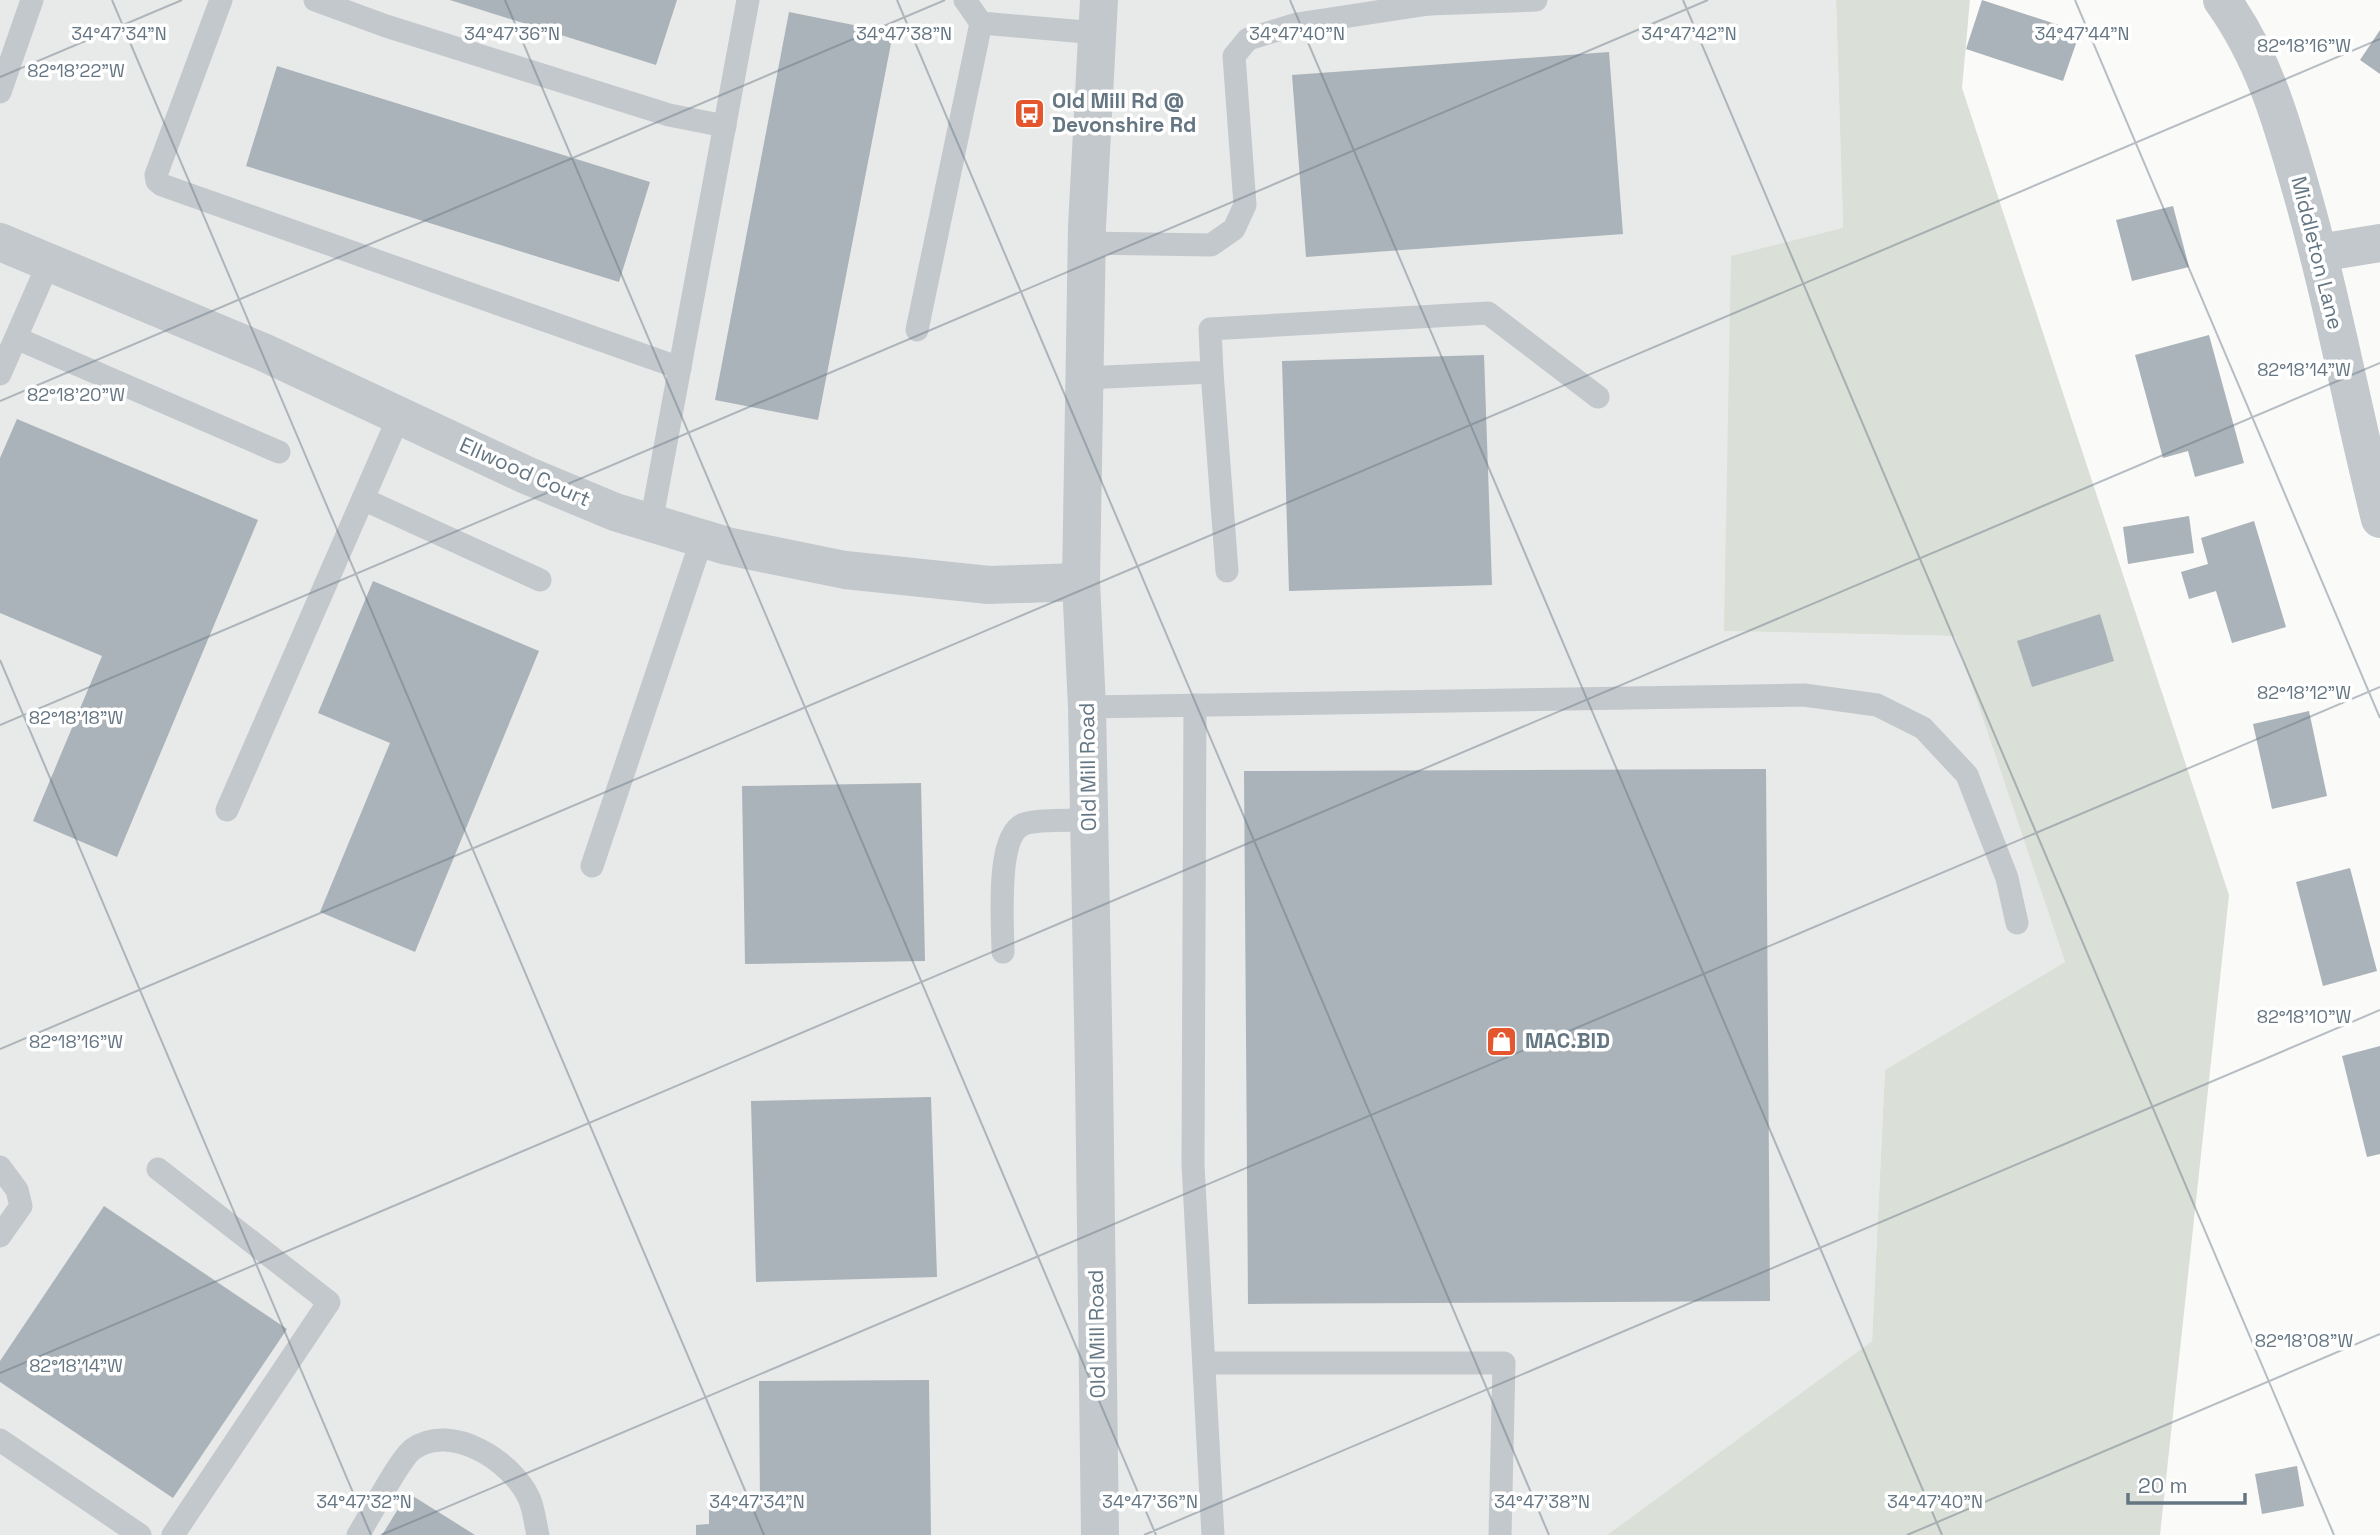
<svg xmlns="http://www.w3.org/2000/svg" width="2380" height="1535" font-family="'Space Grotesk',sans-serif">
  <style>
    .built { fill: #e8e9e9 }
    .green { fill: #dadfd7 }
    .building { fill: #aab3b9 }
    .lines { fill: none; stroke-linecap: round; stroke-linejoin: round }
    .lane { stroke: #c3c8cc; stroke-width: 23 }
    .street { stroke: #c3c8cc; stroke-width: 38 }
    .ticks { fill: none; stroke: #657683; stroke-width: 2; stroke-opacity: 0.45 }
    .labels { text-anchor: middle; stroke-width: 7; stroke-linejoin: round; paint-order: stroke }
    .poi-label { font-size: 21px; font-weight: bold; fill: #657683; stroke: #fff; text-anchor: start }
    .street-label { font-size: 21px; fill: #657683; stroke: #fff }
    .ticks-label { font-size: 18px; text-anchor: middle; fill: #657683; stroke: #fff; stroke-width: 7; stroke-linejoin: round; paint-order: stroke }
  </style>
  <rect width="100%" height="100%" fill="#fafaf8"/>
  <path class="built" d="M0 0H1836L1843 228 1724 631 1955 636 2065 962 1885 1070 1872 1341 1607 1535H0Z"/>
  <path class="green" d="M1836 0H1970L1962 88 2229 895 2160 1535H1607L1872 1341 1885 1070 2065 962 1955 636 1724 631 1731 256 1843 228Z"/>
  <g class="building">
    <path d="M450 0H677L656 65Z"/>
    <path d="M1982 0 2080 32 2063 81 1966 49Z"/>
    <path d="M789 12 893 33 818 420 715 400Z"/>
    <path d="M2380 30V74L2360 60Z"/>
    <path d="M1609 52 1623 234 1306 257 1292 75Z"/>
    <path d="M277 66 650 182 619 282 246 166Z"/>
    <path d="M2173 206 2189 267 2132 281 2116 220Z"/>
    <path d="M2209 335 2244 463 2195 477 2188 451 2163 458 2135 355Z"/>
    <path d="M1484 355 1492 585 1289 591 1282 361Z"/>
    <path d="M17 419 258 520 117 857 33 821 102 656 0 613V458Z"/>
    <path d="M2189 516 2194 553 2128 564 2123 527Z"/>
    <path d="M2254 521 2286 627 2232 643 2216 591 2189 599 2181 572 2208 564 2201 538Z"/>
    <path d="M373 581 539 651 415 952 320 912 390 743 318 713Z"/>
    <path d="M2100 614 2114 661 2032 687 2017 641Z"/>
    <path d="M2309 711 2327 796 2272 809 2253 724Z"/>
    <path d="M1766 769 1770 1301 1248 1304 1244 771Z"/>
    <path d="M921 783 925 961 745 964 742 786Z"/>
    <path d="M2350 868 2377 971 2323 986 2296 882Z"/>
    <path d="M2380 1046V1154L2367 1157 2342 1056Z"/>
    <path d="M931 1097 937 1277 756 1282 751 1101Z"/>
    <path d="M104 1206 287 1329 173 1498 0 1382V1361Z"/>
    <path d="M929 1380 931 1535H696V1525L709 1524V1505H760L759 1381Z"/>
    <path d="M2297 1466 2304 1506 2262 1514 2255 1474Z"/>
    <path d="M408 1493 475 1535H382Z"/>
  </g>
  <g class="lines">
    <g class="lane">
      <path d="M221 0 156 175 157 181 162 185 680 368"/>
      <path d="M315 0 386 26 669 115 725 126"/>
      <path d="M965 0 981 23 1097 33"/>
      <path d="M1429 0V4L1536 0"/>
      <path d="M0 92 32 0"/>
      <path d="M1087 243 1211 245 1234 229 1245 205 1234 56 1248 39 1297 24 1429 4"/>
      <path d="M917 330 981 23"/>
      <path d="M16 338 279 452"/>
      <path d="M1212 372 1227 571"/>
      <path d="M0 374 49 262"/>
      <path d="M1085 378 1212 372 1210 329 1488 313 1598 397"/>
      <path d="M363 499 540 580"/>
      <path d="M651 523 748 0"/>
      <path d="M1195 705 1193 1165 1213 1535"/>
      <path d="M1087 707 1804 695 1877 705 1923 728 1967 775 2007 878 2017 923"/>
      <path d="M227 810 400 414"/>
      <path d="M592 866 702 539"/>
      <path d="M1003 952C1003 925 995 835 1024 824 1038 819 1072 821 1089 820"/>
      <path d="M0 1167 17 1190 21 1206 0 1236"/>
      <path d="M158 1169 329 1302 173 1535"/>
      <path d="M1205 1363H1504L1500 1535"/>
      <path d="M0 1440 140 1535"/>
      <path d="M358 1535C369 1518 400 1458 413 1449 451 1422 512 1461 529 1498 534 1509 535 1523 538 1535"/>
    </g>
    <g class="street">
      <path d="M1099 0 1087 227 1081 582 1087 707 1094 1073 1100 1535"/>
      <path d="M2222 0C2263 57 2281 119 2300 186 2332 296 2352 408 2380 519"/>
      <path d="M0 242 263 352 526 475 615 512 727 546 845 570 989 585 1081 582"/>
      <path d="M2319 253 2380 243"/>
    </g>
  </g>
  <path class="ticks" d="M112 0 764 1535M505 0 1156 1535M897 0 1549 1535M1290 0 1942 1535M1683 0 2334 1535M2075 0 2380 718M0 77 182 0M0 401 945 0M0 660 371 1535M0 725 1708 0M0 1049 2380 39M0 1373 2380 363M381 1535 2380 687M1144 1535 2380 1010M1907 1535 2380 1334"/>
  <defs>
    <symbol id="bus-square" viewBox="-11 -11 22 22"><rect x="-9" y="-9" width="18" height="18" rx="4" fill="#e4572e" stroke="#fff"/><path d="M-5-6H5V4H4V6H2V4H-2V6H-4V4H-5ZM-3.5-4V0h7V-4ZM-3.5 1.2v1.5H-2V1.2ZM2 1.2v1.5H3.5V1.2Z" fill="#fff"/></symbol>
    <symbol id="shop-square" viewBox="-11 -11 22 22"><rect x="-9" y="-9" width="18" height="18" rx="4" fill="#e4572e" stroke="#fff"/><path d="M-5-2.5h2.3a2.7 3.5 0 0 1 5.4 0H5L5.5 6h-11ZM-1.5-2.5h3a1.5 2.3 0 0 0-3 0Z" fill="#fff"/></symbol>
  </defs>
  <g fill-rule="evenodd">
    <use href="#bus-square" x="1012" y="96" width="35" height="35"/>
    <use href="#shop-square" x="1484" y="1024" width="35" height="35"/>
  </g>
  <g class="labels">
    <g class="poi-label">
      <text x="1052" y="108">Old Mill Rd @<tspan x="1052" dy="24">Devonshire Rd</tspan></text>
      <text x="1525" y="1048">MAC.BID</text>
    </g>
    <g class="street-label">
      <text transform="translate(2317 253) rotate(76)" y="7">Middleton Lane</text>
      <text transform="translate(525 472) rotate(24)" y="7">Ellwood Court</text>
      <text transform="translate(1088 767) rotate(-91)" y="7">Old Mill Road</text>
      <text transform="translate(1097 1334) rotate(-91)" y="7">Old Mill Road</text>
    </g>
  </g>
  <g class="ticks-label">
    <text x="119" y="40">34°47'34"N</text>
    <text x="512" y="40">34°47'36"N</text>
    <text x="904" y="40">34°47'38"N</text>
    <text x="1297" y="40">34°47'40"N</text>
    <text x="1689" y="40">34°47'42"N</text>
    <text x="2082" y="40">34°47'44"N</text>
    <text x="2304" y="52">82°18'16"W</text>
    <text x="76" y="77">82°18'22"W</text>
    <text x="2304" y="376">82°18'14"W</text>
    <text x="76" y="401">82°18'20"W</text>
    <text x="2304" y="699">82°18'12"W</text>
    <text x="76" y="724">82°18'18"W</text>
    <text x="2304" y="1023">82°18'10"W</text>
    <text x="76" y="1048">82°18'16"W</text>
    <text x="2304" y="1347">82°18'08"W</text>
    <text x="76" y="1372">82°18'14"W</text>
    <text x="364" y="1508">34°47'32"N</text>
    <text x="757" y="1508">34°47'34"N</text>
    <text x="1150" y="1508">34°47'36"N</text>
    <text x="1542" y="1508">34°47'38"N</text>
    <text x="1935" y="1508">34°47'40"N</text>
  </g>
  <path d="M2128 1493v10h117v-10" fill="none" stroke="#657683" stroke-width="3.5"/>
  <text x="2138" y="1493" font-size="21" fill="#657683" stroke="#ffffff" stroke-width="5" paint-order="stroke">20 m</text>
</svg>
